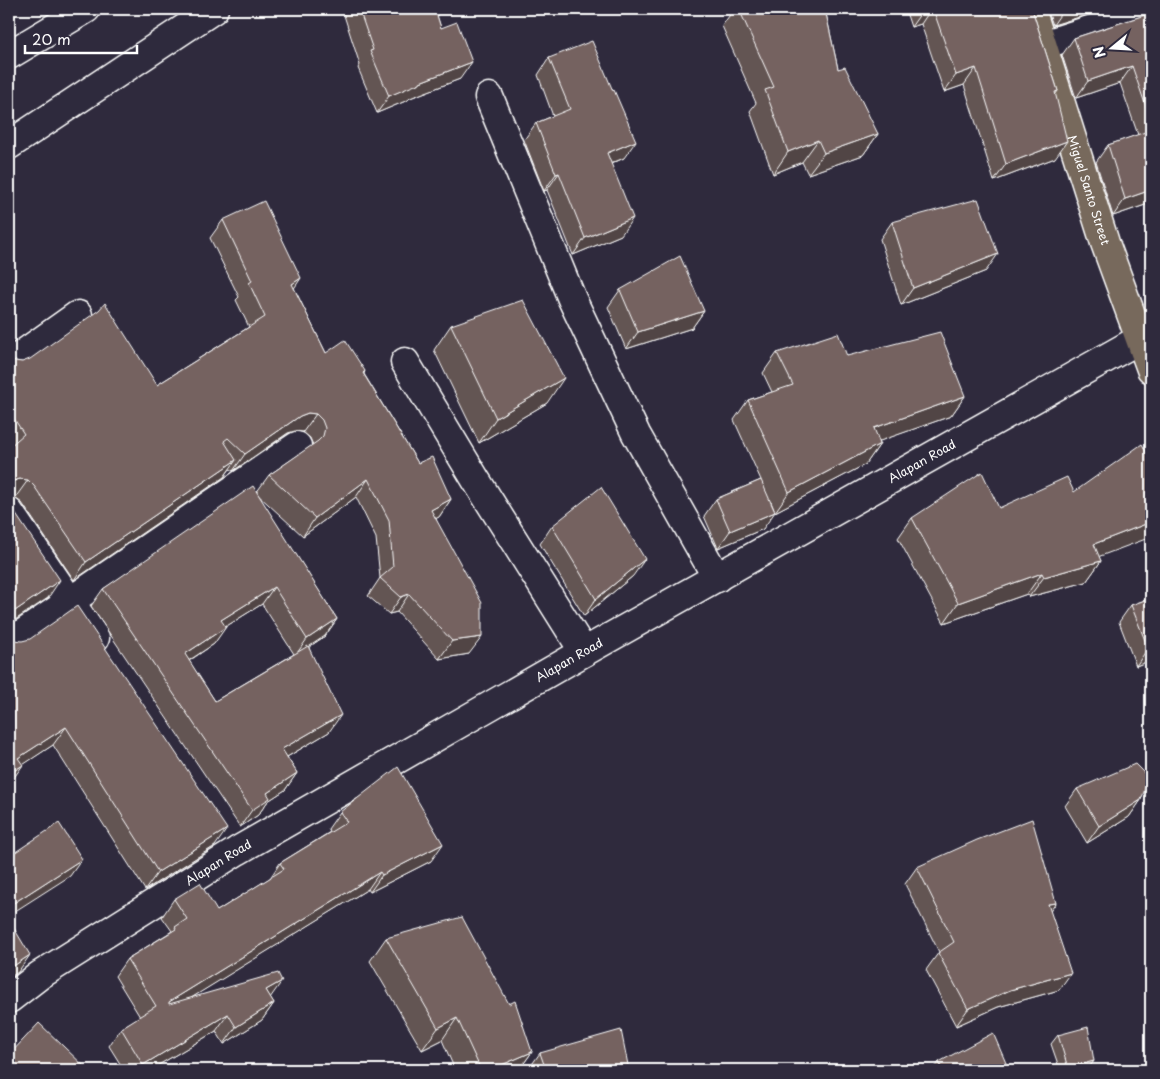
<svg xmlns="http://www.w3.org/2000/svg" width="1160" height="1079" font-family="'Playpen Sans',sans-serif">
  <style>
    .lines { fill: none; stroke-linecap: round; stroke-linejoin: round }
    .minor-casing { stroke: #fff; stroke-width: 31 }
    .major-casing { stroke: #fff; stroke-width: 31 }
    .minor { stroke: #2f2a3d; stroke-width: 28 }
    .major { stroke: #77695c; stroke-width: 28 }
    .wall { fill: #645453; stroke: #fff; fill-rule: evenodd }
    .shaded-wall { fill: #514544; stroke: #fff }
    .building { fill: #746261; stroke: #fff }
    .labels { text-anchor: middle; stroke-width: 4.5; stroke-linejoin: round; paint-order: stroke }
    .street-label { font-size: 12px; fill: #fff; stroke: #2f2a3d }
  </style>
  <rect width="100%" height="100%" fill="#2f2a3d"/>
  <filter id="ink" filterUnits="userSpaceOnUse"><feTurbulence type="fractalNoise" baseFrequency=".02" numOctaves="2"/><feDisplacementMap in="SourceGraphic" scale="10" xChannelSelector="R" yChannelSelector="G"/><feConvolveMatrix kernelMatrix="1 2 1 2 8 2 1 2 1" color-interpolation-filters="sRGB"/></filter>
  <g filter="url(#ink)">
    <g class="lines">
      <defs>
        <g id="minor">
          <path d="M1043 45 1151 10"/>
          <path d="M9 55 86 9"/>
          <path d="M489 97 572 299 636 434 717 578"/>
          <path d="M9 145 214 9"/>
          <path d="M405 362 476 480 584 652"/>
          <path d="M9 364 78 315"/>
          <path d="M9 512 95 638"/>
          <path d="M9 643 297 446"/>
          <path id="s1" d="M9 999 40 975 237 851 584 652 1140 339"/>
        </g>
        <g id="major">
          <path id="s2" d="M1031 9 1105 243 1151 369"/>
        </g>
      </defs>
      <use href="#minor" class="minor-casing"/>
      <use href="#major" class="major-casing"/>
      <use href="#minor" class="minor"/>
      <use href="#major" class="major"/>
    </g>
    <g class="wall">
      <path d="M342 9H435L441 28 460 79 410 98 408 100 377 113 358 68 360 65Z"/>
      <path d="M734 9H825L838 69 878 134 863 155 808 174 802 162 773 174 750 111 756 103 722 26Z"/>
      <path d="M905 9H1032L1058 91 1055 95V158L994 181 964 85 944 92 921 24 911 27Z"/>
      <path d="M1047 9H1106L1053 25Z"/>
      <path d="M1151 13V203L1113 216 1096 162 1108 145 1138 135 1120 83 1076 98 1062 55 1074 38Z"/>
      <path d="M549 58 624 158 611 164 621 235 573 255 547 190 544 191 524 140 536 123 553 116 538 75Z"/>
      <path d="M223 220 294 288 326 353 365 371 364 374 418 463 451 499 439 517 436 518 469 654 439 659 397 612 389 614 368 596 380 578 376 538 356 497 303 536 257 494 337 619 325 636 309 647 329 732 287 757 297 773 285 790 268 801 258 815 240 827 91 606 103 589 256 493 269 475 313 445 310 438 303 432 295 431 288 433 233 471 230 469 224 477 74 580 22 503 15 498 9 497V355L15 361 157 385 249 327 236 300 239 297 210 238ZM262 604 294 654 215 701 189 661 214 644 225 627Z"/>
      <path d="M892 222 986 271 901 305 880 239Z"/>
      <path d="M620 290 704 311 692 328 626 349 608 307Z"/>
      <path d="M451 325 547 403 479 443 434 350Z"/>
      <path d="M777 353 847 356 965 396 951 416 879 441 880 444 866 464 775 512 771 502 763 529 718 548 704 516 716 499 761 480 734 420 748 400 772 392 763 373Z"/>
      <path d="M999 508 1099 557 1101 561 1086 582 1029 597 1027 594 944 623 898 538 912 518Z"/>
      <path d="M552 526 633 576 584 616 540 544Z"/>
      <path d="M1151 598V660L1136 666 1119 622 1131 605Z"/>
      <path d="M9 634 215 846 145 890 53 745 22 765 10 783Z"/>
      <path d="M1077 789 1141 800 1129 817 1087 843 1065 806Z"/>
      <path d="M340 812 431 861 370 892 368 889 192 997H270L274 1003 262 1020 224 1044 216 1031 150 1070H124L109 1046 121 1028 140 1017 115 976 127 959 172 931 162 917 174 899 217 911 270 878 280 863 330 832 328 829Z"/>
      <path d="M917 867 1056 903 1050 911 1059 990 998 1007 956 1026 926 970 939 952 905 884Z"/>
      <path d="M386 938 509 1004 532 1052 519 1070H455L442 1040 422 1050 370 961Z"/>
      <path d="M1058 1035 1094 1061 1087 1070H1060L1051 1044Z"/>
      <path d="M540 1053 629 1070H528Z"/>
      <path d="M939 1062 1009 1070H933Z"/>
    </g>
    <g class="shaded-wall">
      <path d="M927 9H931L921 24 911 27 923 10Z"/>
      <path d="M1064 9H1106L1053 25Z"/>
      <path d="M472 62 460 79 410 98 408 100 377 113 389 96 420 82Z"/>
      <path d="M1132 66 1120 83 1076 98 1088 81Z"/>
      <path d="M976 68 964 85 944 92 956 75Z"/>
      <path d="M878 134 863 155 808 174 824 153Z"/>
      <path d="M818 140 802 162 773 174 788 152Z"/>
      <path d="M636 141 624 158 595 170 607 153Z"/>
      <path d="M1067 141 1055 158 994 181 1006 164Z"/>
      <path d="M559 173 547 190 544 191 556 174Z"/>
      <path d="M1151 190V203L1113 216 1125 199Z"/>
      <path d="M633 218 621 235 573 255 585 238Z"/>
      <path d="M998 254 986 271 901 305 913 288Z"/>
      <path d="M301 278 289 296 292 284Z"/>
      <path d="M704 311 692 328 626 349 638 332Z"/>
      <path d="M564 378 547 403 479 443 496 418Z"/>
      <path d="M965 396 951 416 860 448 874 428Z"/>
      <path d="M308 413 316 414 303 432 295 431 288 433 233 471 245 454 300 416Z"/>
      <path d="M880 444 866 464 775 512 789 492Z"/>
      <path d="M236 460 224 477 74 580 86 562Z"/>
      <path d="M20 479 28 480 15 498 9 497V486L13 481Z"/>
      <path d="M368 479 356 497 303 536 315 518Z"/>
      <path d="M451 499 439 517 419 527 431 510Z"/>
      <path d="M775 512 763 529 718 548 730 531Z"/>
      <path d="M1151 522V537L1079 564 1094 544Z"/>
      <path d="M645 559 633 576 584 616 596 599Z"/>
      <path d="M1101 561 1086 582 1029 597 1044 577Z"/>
      <path d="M1042 573 1027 594 944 623 958 603Z"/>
      <path d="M60 580 48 598 9 624V617L12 613Z"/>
      <path d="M274 587 262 604 209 637 221 620Z"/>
      <path d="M409 594 397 612 389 614 401 597Z"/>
      <path d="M337 619 325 636 295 656 307 639Z"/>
      <path d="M226 627 214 644 173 671 185 654Z"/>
      <path d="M482 637 469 654 439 659 452 641Z"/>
      <path d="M1151 647V660L1136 666 1148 648Z"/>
      <path d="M341 715 329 732 270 767 282 749Z"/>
      <path d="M66 727 53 745 9 774 18 758Z"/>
      <path d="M23 765 10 783 9 784V774Z"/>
      <path d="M297 773 285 790 268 801 258 815 240 827 252 810 267 793Z"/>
      <path d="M1141 800 1129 817 1087 843 1099 826Z"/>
      <path d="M227 829 215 846 145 890 158 872Z"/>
      <path d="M443 844 431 861 370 892 382 875Z"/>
      <path d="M82 859 70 876 9 915V906Z"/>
      <path d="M380 872 368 889 157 1019 169 1002Z"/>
      <path d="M1056 903 1044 920 1048 904Z"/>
      <path d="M30 955 18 972 9 978V969Z"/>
      <path d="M1071 973 1059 990 998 1007 956 1026 968 1009 1010 990Z"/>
      <path d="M282 981 270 998 266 990Z"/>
      <path d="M274 1003 262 1020 224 1044 236 1027Z"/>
      <path d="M228 1014 216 1031 150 1070H139L143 1065Z"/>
      <path d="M457 1018 442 1040 422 1050 438 1028Z"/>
      <path d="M532 1052 519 1070H490Z"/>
      <path d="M1094 1061 1087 1070H1066L1068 1068Z"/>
    </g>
    <g class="building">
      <path d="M359 9H435L441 28 457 22 472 62 420 82V83L389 96 370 51 373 50Z"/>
      <path d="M739 9H825L838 69 845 67 878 134 824 153 818 140 788 152 765 90 774 87Z"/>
      <path d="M933 9H1032L1058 91 1055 92 1067 141 1006 164 976 68 956 75Z"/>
      <path d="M1151 13V121L1132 66 1088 81 1074 38Z"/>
      <path d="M592 41 613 91 614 90 636 141 607 153 633 218 585 238 559 173 556 174 536 123 570 109 549 58Z"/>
      <path d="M1151 130V190L1125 199 1108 145Z"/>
      <path d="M978 199 998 254 913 288 892 222Z"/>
      <path d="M264 201 301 278 292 284 326 353 345 340 365 371 363 373 418 463 432 457 451 499 431 510 482 603V637L452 641 409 594 401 597 380 578 393 567 389 520 368 479 315 518 269 475 318 441 323 436 325 428 322 420 316 414 308 413 300 416 245 454 228 438 224 441 236 460 86 562 34 486 28 480 20 479 13 481 9 486V447L24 434 9 411V355L15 361 22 362 30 359 99 310 105 303 157 385 265 317 249 283 252 281 223 220Z"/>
      <path d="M680 256 704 311 638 332 620 290Z"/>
      <path d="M523 300 564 378 496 418 451 325Z"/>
      <path d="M940 332 965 396 874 428 880 444 789 492 748 400 793 385 777 353 838 333 847 356Z"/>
      <path d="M1142 444 1151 461V522L1094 544 1101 561 1044 577 1042 573 958 603 912 518 982 472 999 508 1067 477 1074 492Z"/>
      <path d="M761 480 775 512 730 531 716 499Z"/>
      <path d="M253 486 337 619 307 639 274 587 221 620 226 627 185 654 215 701 308 646 341 715 282 749 297 773 267 793 270 798 252 810 103 589Z"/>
      <path d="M601 487 645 559 596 599 552 526Z"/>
      <path d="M9 504 60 580 12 613 9 617Z"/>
      <path d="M1151 598V647L1148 648 1131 605Z"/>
      <path d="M77 606 227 829 158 872 66 727 18 758 23 765 9 774V634L15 640 22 641 30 639Z"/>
      <path d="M1135 764 1149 778 1141 800 1099 826 1077 789Z"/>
      <path d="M398 767 443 844 382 875 380 872 169 1002V1004L278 973 282 981 266 990 274 1003 236 1027 228 1014 143 1065 121 1028 156 1006 127 959 176 929 175 927 187 919 174 899 200 883 217 911 284 869 280 863 347 822 340 812Z"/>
      <path d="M1032 819 1056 903 1048 904 1071 973 1010 990 968 1009 938 953 954 942 917 867 977 840Z"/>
      <path d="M59 823 82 859 9 906V852L11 855Z"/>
      <path d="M462 917 509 1004 515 1001 532 1052 490 1070H481L457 1018 438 1028 386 938Z"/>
      <path d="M9 920 30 955 9 969Z"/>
      <path d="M39 1023 88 1070H9V1055Z"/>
      <path d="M1088 1027 1094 1061 1068 1068 1058 1035Z"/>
      <path d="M621 1030 629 1070H546L540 1053Z"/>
      <path d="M993 1033 1009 1070H942L939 1062Z"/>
    </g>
  </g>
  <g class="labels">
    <g class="street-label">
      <text dy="4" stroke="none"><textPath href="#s2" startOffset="190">Miguel Santo Street</textPath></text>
      <text dy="4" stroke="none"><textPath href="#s1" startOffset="1060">Alapan Road</textPath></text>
      <text dy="4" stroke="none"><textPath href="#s1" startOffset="655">Alapan Road</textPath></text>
      <text dy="4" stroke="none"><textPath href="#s1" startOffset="250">Alapan Road</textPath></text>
    </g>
  </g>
  <rect width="1160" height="1079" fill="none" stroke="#2f2a3d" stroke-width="30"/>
  <rect x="15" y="15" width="1130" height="1049" fill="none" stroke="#fff" stroke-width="2" filter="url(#ink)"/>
  <g transform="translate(1112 48) rotate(252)" stroke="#2f2a3d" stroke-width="4" paint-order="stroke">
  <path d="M0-4L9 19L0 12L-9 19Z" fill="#ffffff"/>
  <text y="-8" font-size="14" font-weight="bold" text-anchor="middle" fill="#ffffff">N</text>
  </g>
  <path d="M25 45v8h112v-8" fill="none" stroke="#ffffff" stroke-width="2.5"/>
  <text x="32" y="45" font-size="15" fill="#ffffff" stroke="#2f2a3d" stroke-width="4" paint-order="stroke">20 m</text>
</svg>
